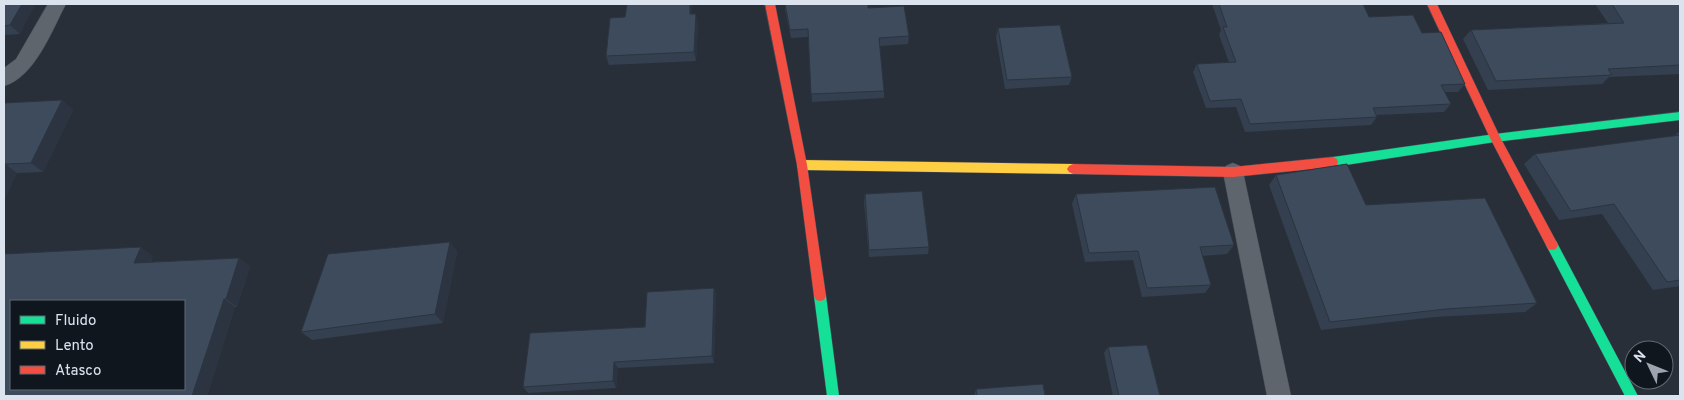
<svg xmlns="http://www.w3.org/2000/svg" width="1684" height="400" font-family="Overpass,sans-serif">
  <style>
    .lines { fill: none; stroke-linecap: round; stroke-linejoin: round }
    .lane-casing { stroke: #464c55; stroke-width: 1 }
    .fast-casing { stroke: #464c55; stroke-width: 1 }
    .slow-casing { stroke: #464c55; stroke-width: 1 }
    .jam-casing { stroke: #464c55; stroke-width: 1 }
    .lane { fill: #5f656c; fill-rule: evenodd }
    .fast { fill: #16e098; fill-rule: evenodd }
    .slow { fill: #ffcf43; fill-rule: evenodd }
    .jam { fill: #f24e42; fill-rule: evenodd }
    .wall { fill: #34404f }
    .shaded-wall { fill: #2b3440 }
    .building { fill: #3d4b5c; stroke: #2b3440; fill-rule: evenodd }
  </style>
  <rect width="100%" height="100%" fill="#282f39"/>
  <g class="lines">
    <defs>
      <g id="lane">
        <path d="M48 4H66C52 30 35 77 4 86V68L16 59Z"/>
        <path d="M1233 163 1240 166 1243 172 1291 396H1267L1223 172 1226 166Z"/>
      </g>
      <g id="fast">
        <path d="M1680 112V120L1495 142 1333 167 1329 165 1328 162 1329 159 1333 157 1495 134Z"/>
        <path d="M1552 240 1556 241 1638 396H1625L1546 245 1548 241Z"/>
        <path d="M820 291 824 292 826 296 839 396H827L814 296 816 292Z"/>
      </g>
      <path id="slow" d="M802 160 1073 164 1077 166 1079 169 1077 172 1073 174 802 170 798 168 797 165 798 162Z"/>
      <g id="jam">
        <path d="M765 4H775L807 165 826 296 824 300 820 301 816 300 814 296 797 165Z"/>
        <path d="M1427 4H1437L1500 137 1556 241 1558 245 1556 249 1552 250 1548 249 1490 138Z"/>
        <path d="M1333 157 1337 159 1338 162 1337 165 1333 167 1233 177 1073 174 1069 172 1067 169 1069 166 1073 164 1233 167Z"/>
      </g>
    </defs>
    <use href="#lane" class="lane-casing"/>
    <use href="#fast" class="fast-casing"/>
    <use href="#slow" class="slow-casing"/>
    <use href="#jam" class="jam-casing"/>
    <use href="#lane" class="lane"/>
    <use href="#fast" class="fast"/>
    <use href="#slow" class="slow"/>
    <use href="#jam" class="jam"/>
  </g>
  <g class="wall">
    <path d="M4 4 20 34 4 35Z"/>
    <path d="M785 4 868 8 909 36 908 44 880 46 884 91V98L812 102 808 37 791 38 785 10Z"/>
    <path d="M1212 4H1363L1369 17 1422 33 1465 84 1458 92H1445L1451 104 1444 112 1376 115 1377 117 1371 125 1245 132 1236 107 1206 108 1193 72 1197 64 1229 62 1219 35 1221 30Z"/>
    <path d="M1595 4H1680V74L1609 77 1602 84 1488 90 1463 39 1471 30 1608 23Z"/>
    <path d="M692 14 698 23 696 61 609 65 606 56Z"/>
    <path d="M998 28 1072 77 1069 85 1005 89 996 37Z"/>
    <path d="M62 100 73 110 43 172 17 173 4 200V103Z"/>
    <path d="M1680 131V286L1653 290 1602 214 1559 220 1524 164 1535 154 1675 136V135Z"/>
    <path d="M1276 175 1366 205 1537 303 1525 312 1435 317 1321 330 1269 185Z"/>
    <path d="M865 194 929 247 928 254 869 257 864 202Z"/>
    <path d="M1076 194 1234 245 1227 254 1202 256 1211 285 1205 293 1142 297 1133 260 1085 262 1072 204Z"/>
    <path d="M450 242 457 252 443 323 312 340 301 332Z"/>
    <path d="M153 256 151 262 239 258 250 267 237 307H235L207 396H4Z"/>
    <path d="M714 288 716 295 714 363 618 368 616 388 528 393 523 387 645 327Z"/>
    <path d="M1108 347 1160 396H1113L1104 353Z"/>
    <path d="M976 389 1045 396H974Z"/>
  </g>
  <g class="shaded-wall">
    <path d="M22 4H36L20 34 10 25Z"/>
    <path d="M690 4H692V23L690 14Z"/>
    <path d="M696 14 698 23 696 61 694 52Z"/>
    <path d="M62 100 73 110 43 172 31 163Z"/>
    <path d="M5 164 17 173 4 200V166Z"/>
    <path d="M450 242 457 252 443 323 435 314Z"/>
    <path d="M141 247 153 256 147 272 134 263Z"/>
    <path d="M239 258 250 267 237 307 226 299Z"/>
    <path d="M714 288 716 295 714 363 712 356Z"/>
    <path d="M224 299 235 307 207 396H192Z"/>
    <path d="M614 362 618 368 616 388 613 381Z"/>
  </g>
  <g class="building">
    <path d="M4 4H22L10 25 4 26Z"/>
    <path d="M627 4H690V14H696L694 52 606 56 610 18 625 17Z"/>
    <path d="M785 4H868V8L904 6 909 36 879 38 884 91 811 94 808 29 790 30Z"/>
    <path d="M1219 4H1363L1369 17 1413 15 1422 33 1441 32 1465 84 1441 85 1451 104 1373 108 1377 117 1250 124 1241 99 1210 101 1197 64 1236 62 1223 27H1227Z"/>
    <path d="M1612 4H1680V65L1608 69 1612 75 1496 81 1471 30 1624 23Z"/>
    <path d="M1060 25 1072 77 1007 80 998 28Z"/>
    <path d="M62 100 31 163 5 164 4 166V103Z"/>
    <path d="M1680 135V280L1667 282 1614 204 1571 211 1535 154Z"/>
    <path d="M1347 164 1366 205 1485 198 1537 303 1446 309 1330 322 1276 175Z"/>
    <path d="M1215 187 1234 245 1200 247 1211 285 1147 288 1138 251 1089 253 1076 194Z"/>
    <path d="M922 191 929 247 869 250 865 194Z"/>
    <path d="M450 242 435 314 301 332 328 254Z"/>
    <path d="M141 247 134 263 239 258 226 299H224L192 396H4V254ZM11 301H184V389H11Z"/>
    <path d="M714 288 712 356 614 362 613 381 523 387 530 333 645 327 647 292Z"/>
    <path d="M1147 345 1160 396H1119L1108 347Z"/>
    <path d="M1043 384 1045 396H977L976 389Z"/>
  </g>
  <rect width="1684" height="400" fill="none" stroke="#dbe3ef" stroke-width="10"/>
  <rect x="10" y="300" width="175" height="90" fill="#10161e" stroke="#616872"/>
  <rect x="20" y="316" width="25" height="8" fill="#16e098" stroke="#616872"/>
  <text x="55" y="325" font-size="15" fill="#dbe3ef">Fluido</text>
  <rect x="20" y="341" width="25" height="8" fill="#ffcf43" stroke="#616872"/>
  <text x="55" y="350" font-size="15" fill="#dbe3ef">Lento</text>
  <rect x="20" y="366" width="25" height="8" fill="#f24e42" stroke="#616872"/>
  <text x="55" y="375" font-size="15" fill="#dbe3ef">Atasco</text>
  <g transform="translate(1649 365) rotate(313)"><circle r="24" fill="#10161e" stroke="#616872"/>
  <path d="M0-4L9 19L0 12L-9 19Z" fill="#9ca4af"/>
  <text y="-8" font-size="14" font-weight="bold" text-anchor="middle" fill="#dbe3ef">N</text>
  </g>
</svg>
